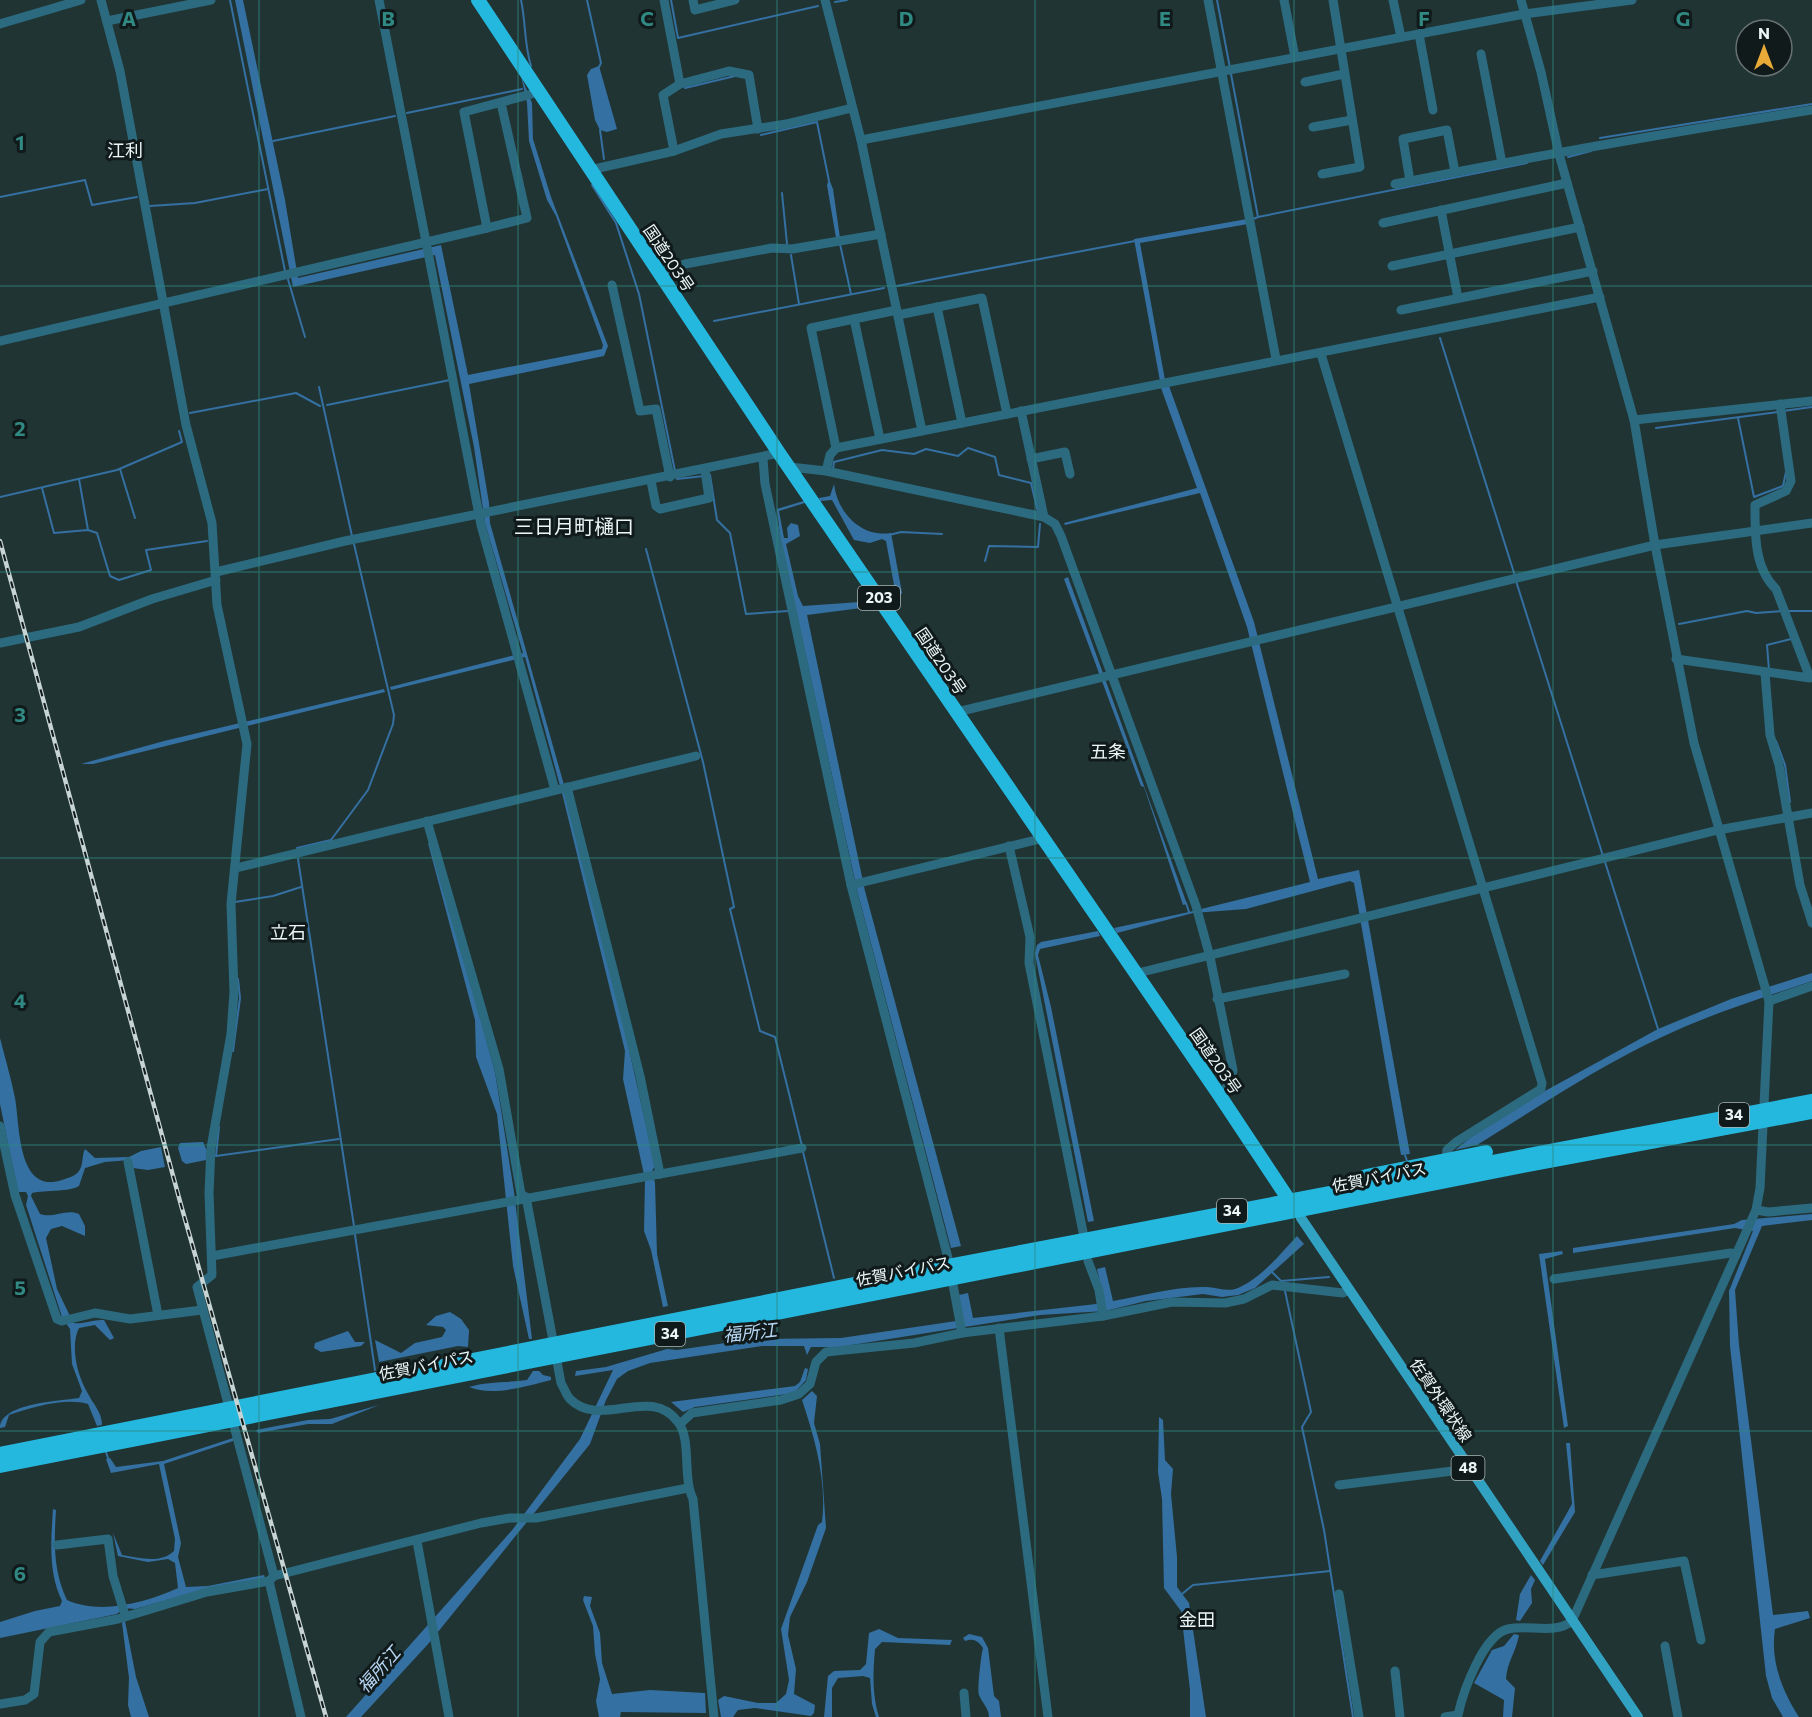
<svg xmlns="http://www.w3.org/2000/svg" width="1812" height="1717" font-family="Commissioner,'Noto Sans JP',sans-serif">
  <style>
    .water { fill: #3470a1 }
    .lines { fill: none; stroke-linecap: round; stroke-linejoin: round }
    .stream { stroke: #3470a1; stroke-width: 2 }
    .minor { stroke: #2c6b7f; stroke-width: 9 }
    .major { stroke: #32a2c3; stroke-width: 10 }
    .highway { stroke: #25b8df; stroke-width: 14 }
    .rail-casing { stroke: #c7d4d4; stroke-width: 4.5 }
    .rail { stroke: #111a1a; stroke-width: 2; stroke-dasharray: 7; stroke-linecap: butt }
    .grid { fill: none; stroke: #308982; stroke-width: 1.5; stroke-opacity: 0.55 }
    .labels { text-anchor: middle; stroke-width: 6; stroke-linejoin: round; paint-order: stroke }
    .shield { fill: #111a1a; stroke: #a9b4b4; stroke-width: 1.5 }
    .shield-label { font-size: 15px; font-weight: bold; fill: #eaf6f6 }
    .street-label { font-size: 16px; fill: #eaf6f6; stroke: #111a1a }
    .neighbourhood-label { font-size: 18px; fill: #eaf6f6; stroke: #111a1a }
    .water-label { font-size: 18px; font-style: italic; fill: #b7d6f3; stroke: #111a1a }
    .quarter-label { font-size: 20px; fill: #eaf6f6; stroke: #111a1a }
    .grid-label { font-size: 20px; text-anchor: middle; font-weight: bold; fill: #308982; stroke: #111a1a; stroke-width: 6; stroke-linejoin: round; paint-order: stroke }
  </style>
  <rect width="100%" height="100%" fill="#213434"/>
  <g class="water">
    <path d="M235 0H243L285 200 298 278 441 245 468 375 602 349 603 345 556 216 547 200 529 141 527 103 521 76 532 103 533 139 551 197 608 346 604 356 469 384 489 503 490 523 566 792 610 964 655 1166 652 1171 655 1183 657 1254 668 1306 663 1307 651 1250 644 1231 645 1179 623 1079 625 1051 562 793 525 657 391 690 390 687 523 653 485 523 474 447 435 255 293 287Z"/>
    <path d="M599 66 617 129 607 132 600 130 595 120 587 75 591 69Z"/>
    <path d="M829 179 833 189 840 238H836L827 185Z"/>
    <path d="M1247 219 1248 224 1140 243 1165 380 1160 381 1134 239Z"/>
    <path d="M1169 386 1254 622 1318 879 1359 870 1410 1154 1401 1155 1354 883 1350 881 1246 909 1193 913 1117 933 1114 928 1189 912 1310 882 1247 627 1200 493 1065 525 1064 523 1197 488 1161 388Z"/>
    <path d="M834 484C837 512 861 538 891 533L902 593 897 600 891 602 887 598 894 585 886 541 882 539 870 543 854 540 832 500 820 501 819 498 830 496Z"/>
    <path d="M807 500 808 502 779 511 784 538H788L787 528 791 523 798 525 800 536 786 544 798 596 803 606 874 601 877 606 807 615 865 891 961 1246 951 1248 857 890 780 536 777 509Z"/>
    <path d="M1068 577 1187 904 1183 905 1144 787 1141 786 1064 579Z"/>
    <path d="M384 689 385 692 93 764H81L164 741Z"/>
    <path d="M428 843H432L495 1072 514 1192 532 1339H529L513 1266 497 1114 476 1057 475 1020Z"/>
    <path d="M1098 931 1100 936 1040 949 1038 955 1051 1007 1094 1221 1088 1222 1035 954 1037 945 1041 942Z"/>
    <path d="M1812 973V981C1762 998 1710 1014 1662 1037 1597 1067 1537 1108 1477 1145L1455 1150 1475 1134 1545 1091 1658 1029 1731 999Z"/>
    <path d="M0 1038C5 1058 11 1078 15 1098 20 1125 17 1195 62 1180 70 1177 78 1176 81 1167 83 1162 82 1155 85 1149L95 1158 129 1157 141 1151 161 1147 165 1167 148 1170 133 1168 130 1160 105 1162 85 1168 79 1186C70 1192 45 1190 32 1193L31 1196 40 1214C53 1219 66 1208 79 1214L85 1226V1236L62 1226 51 1229 46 1238 57 1289 69 1314 70 1322C80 1326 93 1319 104 1320L114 1338 110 1340 95 1325 79 1328C70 1346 77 1374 87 1392 93 1404 102 1412 102 1425L97 1426 88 1404C67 1397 31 1407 9 1415L5 1427 0 1428C0 1403 60 1401 79 1398L82 1391 72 1364 70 1329 62 1317 26 1205 28 1196 26 1192H18L0 1104Z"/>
    <path d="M203 1142 207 1151 206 1160 186 1164 182 1161 178 1148 180 1143Z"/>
    <path d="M1812 1214V1220L1762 1226 1735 1290 1739 1345 1773 1615 1808 1611 1810 1618 1775 1629C1770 1660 1782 1691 1799 1717H1783L1772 1698 1766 1676 1730 1346 1729 1291 1753 1231 1735 1228 1573 1253V1248L1734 1224 1742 1220Z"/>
    <path d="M1297 1236 1304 1244 1255 1288 1238 1295 1222 1297 1203 1294 1146 1301 1105 1311 1040 1315 839 1347H811L807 1355 804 1346H762L650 1363 628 1371 617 1379 606 1400 590 1444 429 1643 361 1717H346L513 1529 580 1439 613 1370 575 1376 576 1371 606 1367 667 1349 677 1350 753 1339 841 1338 963 1320 959 1295 968 1293 973 1318 1105 1303 1097 1269 1105 1267 1113 1301C1143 1296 1175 1286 1206 1287 1219 1287 1229 1294 1242 1286 1264 1275 1280 1254 1297 1236Z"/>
    <path d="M1562 1251 1563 1254 1545 1259 1568 1426 1564 1428 1539 1254Z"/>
    <path d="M450 1312 461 1319 469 1330 468 1347 458 1346 379 1362 375 1340 401 1353 415 1343 442 1337 446 1330 443 1327 426 1325 436 1316Z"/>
    <path d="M348 1331 355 1342H365L361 1346 321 1352 314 1348 315 1343Z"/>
    <path d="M805 1368 808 1369 806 1380 794 1393 695 1407 683 1412 671 1402 795 1386 800 1382Z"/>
    <path d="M533 1371H539L543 1375 551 1377V1380C527 1386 492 1397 469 1387 488 1381 507 1383 527 1380Z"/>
    <path d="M812 1391 817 1396 814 1423 820 1444 826 1528 807 1582 790 1617 788 1635 796 1669 794 1694 815 1705 814 1713 811 1716 755 1708 738 1710 733 1717H721L718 1700 724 1696 758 1703H776L786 1694 789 1680 781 1629 818 1525 822 1522C827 1481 815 1439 802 1400Z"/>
    <path d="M379 1405 332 1424H308L258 1433 256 1430 308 1420 330 1419Z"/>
    <path d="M1159 1417 1163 1420 1165 1460 1173 1469 1171 1494 1177 1557V1587L1189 1603 1206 1717H1190V1690L1181 1611 1164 1588 1162 1499 1158 1472Z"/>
    <path d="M233 1438V1441L164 1464 181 1543 178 1557 186 1587 208 1586 264 1575 265 1578 205 1589 135 1609 124 1608 117 1614 0 1638V1622L35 1611 60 1606 62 1601C48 1572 51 1541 53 1509L56 1510C54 1542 53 1571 67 1600 100 1615 145 1603 178 1588L175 1563 168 1559 148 1562 118 1556 113 1533 122 1555C139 1558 161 1564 174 1551L175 1539 159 1464 111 1473 106 1459 110 1458 116 1467 163 1461Z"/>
    <path d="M1566 1443H1570L1575 1512 1543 1565 1540 1561 1572 1504Z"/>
    <path d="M1531 1575 1535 1580 1531 1589 1532 1603 1520 1621 1516 1620 1520 1594Z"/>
    <path d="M584 1596 592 1597 590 1606 600 1633 602 1663 612 1694 650 1690 705 1693 706 1713 621 1712 620 1717H599L596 1701 600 1679 595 1654 593 1626 583 1600Z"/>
    <path d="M125 1621 136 1677 149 1717H131L128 1705 129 1678 122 1623Z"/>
    <path d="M879 1629 898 1638 952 1640 950 1645 882 1642 875 1649C873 1672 872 1695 879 1717H876L872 1704 870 1678 863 1676 838 1678 832 1688V1717H824L828 1676 834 1671 860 1670 866 1664 869 1633Z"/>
    <path d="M969 1634 982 1637 988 1648 994 1696 999 1701 1001 1717H989C989 1708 982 1703 979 1695 977 1690 981 1655 983 1648 978 1641 974 1638 965 1641L963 1638Z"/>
    <path d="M1514 1634 1519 1635C1516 1652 1507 1662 1506 1679L1515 1688 1512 1717H1503L1504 1700 1474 1683 1492 1650 1504 1646Z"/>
  </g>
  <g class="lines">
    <g class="stream">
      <path d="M230 0 285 271"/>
      <path d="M521 0C526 23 524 44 531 66"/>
      <path d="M587 0 601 63 599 67"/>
      <path d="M671 0 678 38 818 6"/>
      <path d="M1217 0 1230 68"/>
      <path d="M835 2 847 0"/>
      <path d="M1231 74 1258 217 1251 220"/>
      <path d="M685 88 735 76"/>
      <path d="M407 113 522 89"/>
      <path d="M600 130 604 159"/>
      <path d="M761 135 817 122 829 181"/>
      <path d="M1600 138 1812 104"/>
      <path d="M273 141 395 116"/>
      <path d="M1568 157 1591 151"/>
      <path d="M592 185 616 223 639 294 675 471"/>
      <path d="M782 193 787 244"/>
      <path d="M0 197 85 180 92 205 137 197"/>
      <path d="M150 206 195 203 268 189"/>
      <path d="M1258 217 1527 163"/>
      <path d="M840 244 851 294"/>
      <path d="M791 255 799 304"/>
      <path d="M287 276 305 337"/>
      <path d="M897 286 1135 241"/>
      <path d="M714 321 884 288"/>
      <path d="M1440 338 1515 576"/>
      <path d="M319 387 352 536"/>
      <path d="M327 405 450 380"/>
      <path d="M1783 411 1812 407"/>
      <path d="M190 413 296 393 320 406"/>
      <path d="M1738 418 1754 497 1783 486 1786 472"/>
      <path d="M1656 428 1778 412"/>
      <path d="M120 469 135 518"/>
      <path d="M833 469 834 462 882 450 914 454 926 449 958 456 968 448 995 457 999 475 1031 483 1038 512"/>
      <path d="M710 475 717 520 730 533 746 614 788 611"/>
      <path d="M79 479 88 530"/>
      <path d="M677 479 704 476"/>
      <path d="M42 488 54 533 88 530 97 533 110 576 119 580 151 570 146 550 207 541"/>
      <path d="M0 497 117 470 182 442 179 431"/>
      <path d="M889 535 901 532 942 534"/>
      <path d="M646 549 703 762 734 907 730 909 760 1031 775 1037 802 1146"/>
      <path d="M985 561 989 546 1038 547 1040 524"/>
      <path d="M1516 581 1603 856"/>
      <path d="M1788 611H1812"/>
      <path d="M1679 624 1747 611 1756 613 1783 611"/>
      <path d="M1769 670 1767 645 1791 639"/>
      <path d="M1776 741 1785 765 1790 802"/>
      <path d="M297 848 331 840 368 790 393 724 394 715 354 544"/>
      <path d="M298 859 354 1226"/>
      <path d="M1605 862 1658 1029"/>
      <path d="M235 902 273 896 301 887"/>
      <path d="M1186 903 1189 912"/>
      <path d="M233 1051 240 998 238 979"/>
      <path d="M219 1127 216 1156 339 1139"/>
      <path d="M803 1152 834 1278"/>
      <path d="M1405 1155 1407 1161"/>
      <path d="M355 1235 375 1370"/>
      <path d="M1272 1272 1281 1281 1329 1277"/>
      <path d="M1285 1291 1311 1412 1302 1427 1324 1530 1353 1717"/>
      <path d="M105 1449 108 1458"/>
      <path d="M1182 1594 1193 1585 1330 1571"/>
    </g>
    <g class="minor">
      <path d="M101 0 120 71 186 425 212 523 217 605 247 744 231 904 234 992 231 1034 211 1148 209 1193 212 1275 197 1287 274 1576"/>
      <path d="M379 0 481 525 555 790"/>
      <path d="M664 0 680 84 663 95 674 151"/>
      <path d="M693 0 695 10 735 0"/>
      <path d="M825 0 861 140 922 431"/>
      <path d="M1208 0 1276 359"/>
      <path d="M1284 0 1295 57"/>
      <path d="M1393 0 1401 37"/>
      <path d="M107 21 211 0"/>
      <path d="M0 24 81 0"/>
      <path d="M1419 34 1433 110"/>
      <path d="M1481 54 1502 163"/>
      <path d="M1305 82 1344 74"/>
      <path d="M680 84 729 71 749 75 758 129"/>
      <path d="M1313 127 1352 120"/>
      <path d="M861 140 1524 14 1632 0"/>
      <path d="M590 170 674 151 721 134 786 124 852 108"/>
      <path d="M1322 174 1360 167 1333 0"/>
      <path d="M1410 181 1403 139 1447 130 1455 172"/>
      <path d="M1395 184C1534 156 1672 132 1812 110"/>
      <path d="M1441 210 1458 298"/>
      <path d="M1383 223 1567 183"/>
      <path d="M487 228 527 218 501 103"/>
      <path d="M1392 266 1580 227"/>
      <path d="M659 273 685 264 772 248 792 249 881 234"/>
      <path d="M612 285 640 411 656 409 670 477"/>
      <path d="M937 307 962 423"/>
      <path d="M1401 310 1593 271"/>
      <path d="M898 315 982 298 1007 414"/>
      <path d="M854 319 880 439"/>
      <path d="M0 341 487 228 464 112 539 92"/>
      <path d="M1321 354 1542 1083 1541 1089 1456 1142 1447 1150 1446 1160"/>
      <path d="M1021 411 1044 517"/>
      <path d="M1634 420 1812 401"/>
      <path d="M836 448 811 328 897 310"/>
      <path d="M763 459 765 484 851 885 948 1258 962 1333"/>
      <path d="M1031 459 1065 452 1070 474"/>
      <path d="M790 467 826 471 1044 517 1055 524 1061 536 1196 906 1210 957 1233 1070 1231 1081 1220 1096"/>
      <path d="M826 471 830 455 836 448 1600 297"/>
      <path d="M651 481 656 506 660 509 709 498 705 470"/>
      <path d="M216 572 345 541 779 453"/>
      <path d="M0 643 79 627 152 599 216 580"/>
      <path d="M1676 659 1810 678 1776 589C1754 568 1755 534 1755 505L1786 491 1791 481 1780 404"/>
      <path d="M1765 673 1770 735 1779 765 1800 885 1812 923"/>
      <path d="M957 712 1655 545 1812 523"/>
      <path d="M567 787 640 1076 660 1174"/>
      <path d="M427 821 499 1069 521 1194 526 1197 561 1383C564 1388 566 1395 570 1399 601 1430 650 1384 678 1422 692 1440 682 1476 693 1499L714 1717"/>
      <path d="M1009 846 1030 937 1029 963 1083 1232"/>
      <path d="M236 868 696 756"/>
      <path d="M851 885 1044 838"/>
      <path d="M1134 974 1718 830 1812 813"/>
      <path d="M1217 999 1345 974"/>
      <path d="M1769 1001 1812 986"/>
      <path d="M0 1126 15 1195 57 1319 62 1321 95 1313 130 1319 202 1310"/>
      <path d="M128 1162 158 1315"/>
      <path d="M1756 1210 1768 1212 1812 1208"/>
      <path d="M212 1256 802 1148"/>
      <path d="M1088 1261 1099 1290 1103 1316"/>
      <path d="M1554 1279 1731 1253 1736 1255"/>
      <path d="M999 1328 1048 1717"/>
      <path d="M680 1424 692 1413 781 1400 799 1394 810 1384 816 1362 826 1352 914 1343 962 1333 1103 1316 1172 1302 1225 1303 1244 1299 1272 1285 1343 1293 1348 1290"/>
      <path d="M1339 1485 1469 1469"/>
      <path d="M417 1541 449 1717"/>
      <path d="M57 1545 108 1539 113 1576 125 1615"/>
      <path d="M1592 1575 1684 1561 1701 1640"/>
      <path d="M269 1581 301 1717"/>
      <path d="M1339 1594 1359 1717"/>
      <path d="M1665 1646 1678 1717"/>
      <path d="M1395 1671 1400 1717"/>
      <path d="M964 1693 966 1717"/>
      <path d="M0 1704 25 1700 34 1694 40 1642 49 1632 118 1619 207 1592 269 1581 274 1576 481 1523 510 1518H536L688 1488"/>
      <path d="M1445 1717 1458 1715C1463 1692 1483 1635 1508 1629 1528 1624 1555 1635 1572 1621L1756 1210 1760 1188 1769 1001 1694 743 1655 545 1634 420 1559 154 1541 72 1521 0"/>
    </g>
    <path class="major" d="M1301 1218 1638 1717"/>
    <g class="highway">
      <path d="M478 0 779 453 1220 1096 1293 1206"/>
      <path d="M1366 1176 1486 1152"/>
      <path d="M0 1454 895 1276 1812 1101"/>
      <path d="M0 1466 1523 1166 1812 1112"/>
    </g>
    <defs>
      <path id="rail" d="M0 541 181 1205 326 1717"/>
    </defs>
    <use href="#rail" class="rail-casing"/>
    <use href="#rail" class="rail"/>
  </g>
  <path class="grid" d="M259 0V1717M518 0V1717M777 0V1717M1035 0V1717M1294 0V1717M1553 0V1717M0 286H1812M0 572H1812M0 858H1812M0 1145H1812M0 1431H1812"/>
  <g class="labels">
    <g class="shield">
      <rect x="858" y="586" width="42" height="24" rx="4.5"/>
      <rect x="1719" y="1103" width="30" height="24" rx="4.5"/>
      <rect x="1217" y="1199" width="30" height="24" rx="4.5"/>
      <rect x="655" y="1322" width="30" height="24" rx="4.5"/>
      <rect x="1451.5" y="1456" width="33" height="24" rx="4.5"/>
    </g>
    <g class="shield-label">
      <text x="879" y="603">203</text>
      <text x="1734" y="1120">34</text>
      <text x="1232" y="1216">34</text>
      <text x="670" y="1339">34</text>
      <text x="1468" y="1473">48</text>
    </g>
    <g class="street-label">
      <text transform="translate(669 258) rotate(56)" y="6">国道203号</text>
      <text transform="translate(941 661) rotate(56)" y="6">国道203号</text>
      <text transform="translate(1216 1061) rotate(55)" y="6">国道203号</text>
      <text transform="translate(1379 1177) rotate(-11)" y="6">佐賀バイパス</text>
      <text transform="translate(903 1271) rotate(-11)" y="6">佐賀バイパス</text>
      <text transform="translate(426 1365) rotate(-11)" y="6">佐賀バイパス</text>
      <text transform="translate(1441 1400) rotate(56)" y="6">佐賀外環状線</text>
    </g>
    <g class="neighbourhood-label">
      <text x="125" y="157">江利</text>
      <text x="1108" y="758">五条</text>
      <text x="288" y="939">立石</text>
      <text x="1197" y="1626">金田</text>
    </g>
    <g class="water-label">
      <text transform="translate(750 1333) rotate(-6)" y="6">福所江</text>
      <text transform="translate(379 1670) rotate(-49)" y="6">福所江</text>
    </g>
    <g class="quarter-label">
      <text x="574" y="534">三日月町樋口</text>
    </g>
  </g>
  <g class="grid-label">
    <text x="129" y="26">A</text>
    <text x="388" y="26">B</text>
    <text x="647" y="26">C</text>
    <text x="906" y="26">D</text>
    <text x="1165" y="26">E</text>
    <text x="1424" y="26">F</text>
    <text x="1683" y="26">G</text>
    <text x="20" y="150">1</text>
    <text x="20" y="436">2</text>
    <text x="20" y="722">3</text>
    <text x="20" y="1008">4</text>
    <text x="20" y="1295">5</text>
    <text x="20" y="1581">6</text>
  </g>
  <g transform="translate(1764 48)"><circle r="28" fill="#111a1a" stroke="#687272" stroke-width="1.5"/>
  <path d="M0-4.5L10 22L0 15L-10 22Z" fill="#e8ab37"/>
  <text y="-9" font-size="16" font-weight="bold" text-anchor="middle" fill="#eaf6f6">N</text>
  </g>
</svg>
